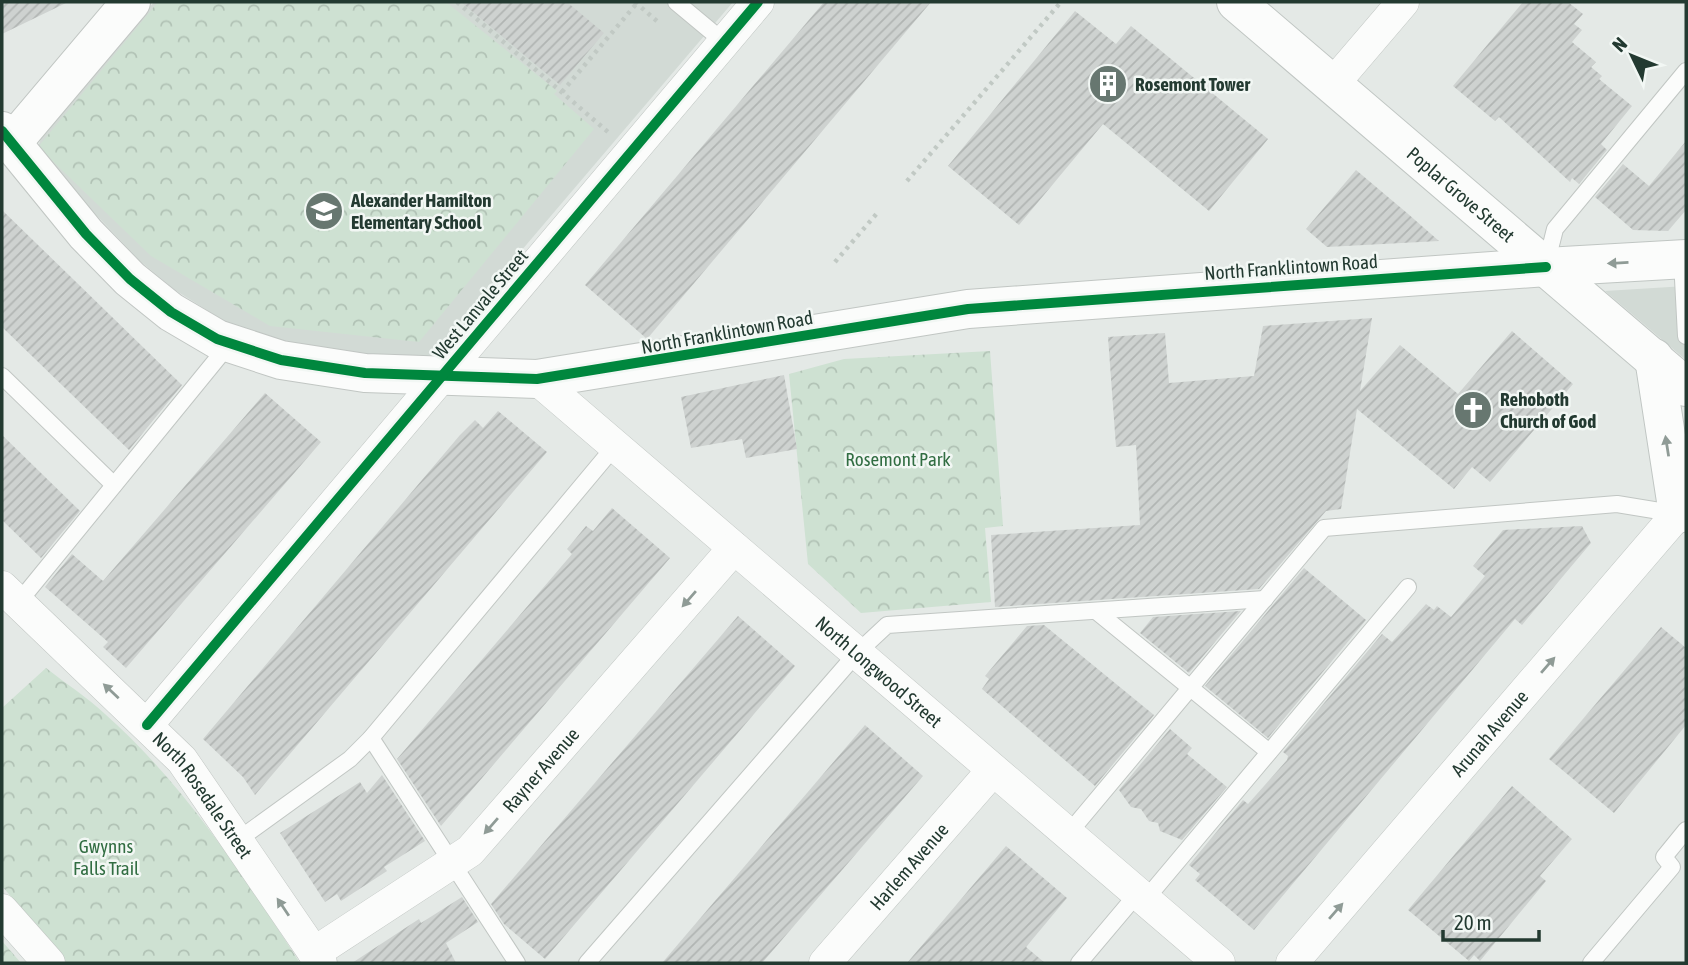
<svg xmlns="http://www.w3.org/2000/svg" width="1688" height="965" font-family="'Asap Condensed',sans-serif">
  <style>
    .built { fill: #d2dad5 }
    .park { fill: url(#park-crowns) }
    .building { fill: url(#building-hatch) }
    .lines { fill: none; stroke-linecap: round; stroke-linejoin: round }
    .service-casing { stroke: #c1c6c3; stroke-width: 18 }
    .minor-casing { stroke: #c1c6c3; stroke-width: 33 }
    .tertiary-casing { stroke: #c1c6c3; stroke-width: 40 }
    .secondary-casing { stroke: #c0c6c3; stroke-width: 40 }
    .path { stroke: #c1c9c4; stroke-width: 4.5; stroke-dasharray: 3.5 5; stroke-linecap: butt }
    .service { stroke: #fbfcfb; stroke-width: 16 }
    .minor { stroke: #fbfcfb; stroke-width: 32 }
    .tertiary { stroke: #fbfcfb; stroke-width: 38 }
    .secondary { stroke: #fbfcfb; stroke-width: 38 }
    .cycleway-casing { stroke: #f2f7f4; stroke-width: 15 }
    .cycleway { stroke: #00873e; stroke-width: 10 }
    .oneway { fill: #8f9b96 }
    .labels { text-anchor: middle; stroke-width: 5; stroke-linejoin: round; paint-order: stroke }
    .poi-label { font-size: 19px; font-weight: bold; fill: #233a31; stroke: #f2f7f4; text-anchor: start }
    .street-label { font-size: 19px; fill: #233a31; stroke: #f2f7f4 }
    .park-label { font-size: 19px; fill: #316d42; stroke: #f2f7f4 }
  </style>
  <defs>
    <pattern id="park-crowns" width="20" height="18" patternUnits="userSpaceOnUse" patternTransform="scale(1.75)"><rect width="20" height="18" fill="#cee1d2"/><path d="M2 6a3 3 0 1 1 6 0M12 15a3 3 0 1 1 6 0" fill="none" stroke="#b1c2b5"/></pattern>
    <pattern id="building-hatch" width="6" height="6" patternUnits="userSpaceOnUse" patternTransform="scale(1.75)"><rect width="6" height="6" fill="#ced2d0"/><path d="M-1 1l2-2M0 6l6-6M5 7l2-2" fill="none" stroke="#b1b5b3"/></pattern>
  </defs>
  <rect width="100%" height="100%" fill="#e4e9e6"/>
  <g class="built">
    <path d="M154 2H733L441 345 431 355 419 358 359 357 289 343 229 324 175 290 140 261 44 160 38 147 42 135Z"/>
    <path d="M1686 286V360L1605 291Z"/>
  </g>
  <g class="park">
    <path d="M158 2H446L557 91 554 94 594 129 419 342 270 326 151 256 38 147Z"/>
    <path d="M990 351 1003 526 985 528 991 602 861 613 808 564 789 374 844 359Z"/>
    <path d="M46 668C65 683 87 697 105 714 184 784 243 875 300 963H67L2 886V708Z"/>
    <path d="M2 941 21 963H2Z"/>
  </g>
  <g class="building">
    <path d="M2 2H68L2 34Z"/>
    <path d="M461 2H567L604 33 560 85Z"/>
    <path d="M824 2H931L647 339 585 285Z"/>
    <path d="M1523 2H1568L1583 14 1574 24 1582 30 1572 42 1596 62 1591 67 1602 76 1599 79 1632 106 1601 144 1607 150 1579 184 1572 178 1570 182 1499 117 1495 121 1453 86Z"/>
    <path d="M1075 11 1116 44 1131 26 1268 139 1209 211 1103 124 1019 225 948 166Z"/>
    <path d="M1686 141V210L1668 231 1633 230 1595 197 1623 164 1649 186Z"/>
    <path d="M1356 170 1407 213 1439 241 1327 247 1306 229Z"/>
    <path d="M2 210 182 385 129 450 2 327Z"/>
    <path d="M1372 318 1360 391 1400 345 1458 394 1512 331 1573 384 1490 482 1472 467 1454 489 1357 409 1341 509 1326 511 1259 589 995 607 991 535 1140 525 1136 445 1116 447 1108 337 1165 333 1169 383 1254 376 1263 326Z"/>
    <path d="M784 375 797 449 746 458 742 439 691 448 681 397Z"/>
    <path d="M265 393 321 442 126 668 103 647 108 642 45 587 72 554 103 581Z"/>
    <path d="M498 411 547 452 255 795 243 777 203 739 460 435 475 420 483 428Z"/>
    <path d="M2 435 80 511 41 558 2 520Z"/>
    <path d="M612 508 670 558 441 826 397 759 572 554 567 549 586 526 593 531Z"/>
    <path d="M1582 526 1591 543 1522 625 1515 619 1254 930 1195 880 1200 874 1189 865 1243 800 1248 804 1287 760 1288 756 1283 752 1382 634 1392 642 1426 604 1434 610 1437 606 1451 617 1485 576 1473 566 1503 530Z"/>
    <path d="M1304 568 1366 620 1268 738 1205 686Z"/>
    <path d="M1241 611 1189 673 1140 633 1153 617Z"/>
    <path d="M738 616 795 666 545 959 504 924 491 904Z"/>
    <path d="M1044 625 1154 715 1095 786 982 689 989 679 985 676 1027 626Z"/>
    <path d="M1661 627 1686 648V725L1614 813 1549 759Z"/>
    <path d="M865 725 923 776 762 963H662Z"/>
    <path d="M1170 729 1192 748 1187 754 1227 787 1182 840 1160 831 1158 823 1149 821 1141 809 1131 807 1119 790Z"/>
    <path d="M382 775 425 841 384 867 387 871 341 901 337 894 325 902 280 833 360 782 367 793Z"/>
    <path d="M1512 786 1572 839 1540 876 1546 881 1480 961 1474 955 1469 961 1408 910Z"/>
    <path d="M1006 846 1067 898 1026 947 1045 963H907Z"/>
    <path d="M462 897 478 922 446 943 456 963H352L419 919 421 923Z"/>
  </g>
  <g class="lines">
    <defs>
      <g id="service">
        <path d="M676 2 724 42"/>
        <path d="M1682 260 1686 336"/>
        <path d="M1546 265 1555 229 1686 71"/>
        <path d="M2 376 114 485"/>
        <path d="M18 603 230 343"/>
        <path d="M1096 611 1269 752"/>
        <path d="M371 738 517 963"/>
        <path d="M1068 834 1324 528 1617 504 1678 514"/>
        <path d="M238 840 350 759 371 738 615 446"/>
        <path d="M1145 900 1408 587"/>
        <path d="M587 963 857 653 887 625 1265 599"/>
        <path d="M1079 963 1138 893"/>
        <path d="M1591 963 1672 867 1664 857 1686 830"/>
      </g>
      <g id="minor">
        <path d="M1333 84 1403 2"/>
        <path id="s1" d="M537 379 1219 963"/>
        <path id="s2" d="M2 587 182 760 321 963"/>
        <path d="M147 725 758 2"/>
        <path d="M2 910 49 963"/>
        <path id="s3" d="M314 953 470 851 734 548"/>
        <path id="s4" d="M825 963 993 770"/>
        <path id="s5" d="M1292 963 1686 504"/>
      </g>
      <g id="tertiary">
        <path d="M2 131 86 234 130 279 171 312 217 339 281 360 365 373 537 379 968 309 1546 267"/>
        <path d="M11 144 131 2"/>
      </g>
      <g id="secondary">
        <path id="s6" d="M1236 2 1686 387"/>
        <path d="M1546 267 1686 259"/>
        <path d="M1654 358 1678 514"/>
      </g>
    </defs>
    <use href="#service" class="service-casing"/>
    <use href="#minor" class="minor-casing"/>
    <use href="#tertiary" class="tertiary-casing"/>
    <use href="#secondary" class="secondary-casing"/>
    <g class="path">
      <path d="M457 2 608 132"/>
      <path d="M635 2 658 22"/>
      <path d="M562 92 637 3"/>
      <path d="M907 181 1061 2"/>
      <path d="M835 262 879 211"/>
    </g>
    <use href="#service" class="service"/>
    <use href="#minor" class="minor"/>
    <use href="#tertiary" class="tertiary"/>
    <use href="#secondary" class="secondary"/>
    <defs>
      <g id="cycleway">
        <path d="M2 131 86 234 130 279 171 312 217 339 281 360 365 373 537 379 968 309 1546 267"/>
        <path d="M147 725 758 2"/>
      </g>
    </defs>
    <use href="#cycleway" class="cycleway-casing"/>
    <use href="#cycleway" class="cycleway"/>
  </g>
  <defs><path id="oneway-solid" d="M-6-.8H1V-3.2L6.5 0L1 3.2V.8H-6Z" transform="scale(1.75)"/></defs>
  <g class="oneway">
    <use href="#oneway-solid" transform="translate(1618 263) rotate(177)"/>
    <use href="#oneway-solid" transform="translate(1667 446) rotate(-99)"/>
    <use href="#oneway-solid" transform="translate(689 599) rotate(131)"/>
    <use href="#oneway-solid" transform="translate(1548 665) rotate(-49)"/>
    <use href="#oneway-solid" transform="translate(111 691) rotate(-137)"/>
    <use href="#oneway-solid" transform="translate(491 826) rotate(131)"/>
    <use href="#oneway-solid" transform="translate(283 907) rotate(-124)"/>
    <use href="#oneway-solid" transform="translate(1336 911) rotate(-49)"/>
  </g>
  <defs>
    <symbol id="building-disc" viewBox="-11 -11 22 22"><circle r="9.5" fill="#677770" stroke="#f2f7f4"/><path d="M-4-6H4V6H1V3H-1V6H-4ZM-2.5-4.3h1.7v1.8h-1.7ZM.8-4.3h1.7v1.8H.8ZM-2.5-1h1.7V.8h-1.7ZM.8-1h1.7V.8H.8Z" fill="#fff"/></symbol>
    <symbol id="school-disc" viewBox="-11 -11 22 22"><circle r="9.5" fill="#677770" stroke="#f2f7f4"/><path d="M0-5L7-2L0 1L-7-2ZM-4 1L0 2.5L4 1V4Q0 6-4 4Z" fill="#fff"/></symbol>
    <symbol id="church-disc" viewBox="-11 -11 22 22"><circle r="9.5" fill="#677770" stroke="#f2f7f4"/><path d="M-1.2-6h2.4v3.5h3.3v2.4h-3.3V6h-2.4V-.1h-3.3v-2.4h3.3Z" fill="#fff"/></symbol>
  </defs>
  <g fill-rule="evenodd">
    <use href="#building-disc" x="1086" y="62" width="44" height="44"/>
    <use href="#school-disc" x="302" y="189" width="44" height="44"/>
    <use href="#church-disc" x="1451" y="388" width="44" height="44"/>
  </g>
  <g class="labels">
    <g class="poi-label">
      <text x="1135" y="91">Rosemont Tower</text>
      <text x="351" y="207">Alexander Hamilton<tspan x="351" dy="22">Elementary School</tspan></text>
      <text x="1500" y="406">Rehoboth<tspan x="1500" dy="22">Church of God</tspan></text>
    </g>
    <g class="street-label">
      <text dy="7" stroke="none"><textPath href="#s6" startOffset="296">Poplar Grove Street</textPath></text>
      <text transform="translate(1291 267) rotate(-4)" y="7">North Franklintown Road</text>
      <text transform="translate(480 304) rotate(-50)" y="7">West Lanvale Street</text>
      <text transform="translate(727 332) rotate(-10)" y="7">North Franklintown Road</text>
      <text dy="7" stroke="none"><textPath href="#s1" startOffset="450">North Longwood Street</textPath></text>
      <text dy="7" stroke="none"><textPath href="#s5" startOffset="303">Arunah Avenue</textPath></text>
      <text dy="7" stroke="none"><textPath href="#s3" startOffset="294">Rayner Avenue</textPath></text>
      <text dy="7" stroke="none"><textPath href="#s2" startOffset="290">North Rosedale Street</textPath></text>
      <text dy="7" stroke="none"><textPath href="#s4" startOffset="128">Harlem Avenue</textPath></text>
    </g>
    <g class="park-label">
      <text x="898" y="466">Rosemont Park</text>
      <text x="106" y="853">Gwynns<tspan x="106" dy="22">Falls Trail</tspan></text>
    </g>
  </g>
  <rect width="1688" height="965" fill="none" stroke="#233a31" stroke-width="7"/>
  <g transform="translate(1632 56) rotate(313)" stroke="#f2f7f4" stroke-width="5" paint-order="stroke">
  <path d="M0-5L12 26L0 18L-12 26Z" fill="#233a31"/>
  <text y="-10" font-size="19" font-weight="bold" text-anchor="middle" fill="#233a31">N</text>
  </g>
  <path d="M1443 930v10h96v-10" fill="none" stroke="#233a31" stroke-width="3.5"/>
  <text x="1454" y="930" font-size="21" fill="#233a31" stroke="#f2f7f4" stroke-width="5" paint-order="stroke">20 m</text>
</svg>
